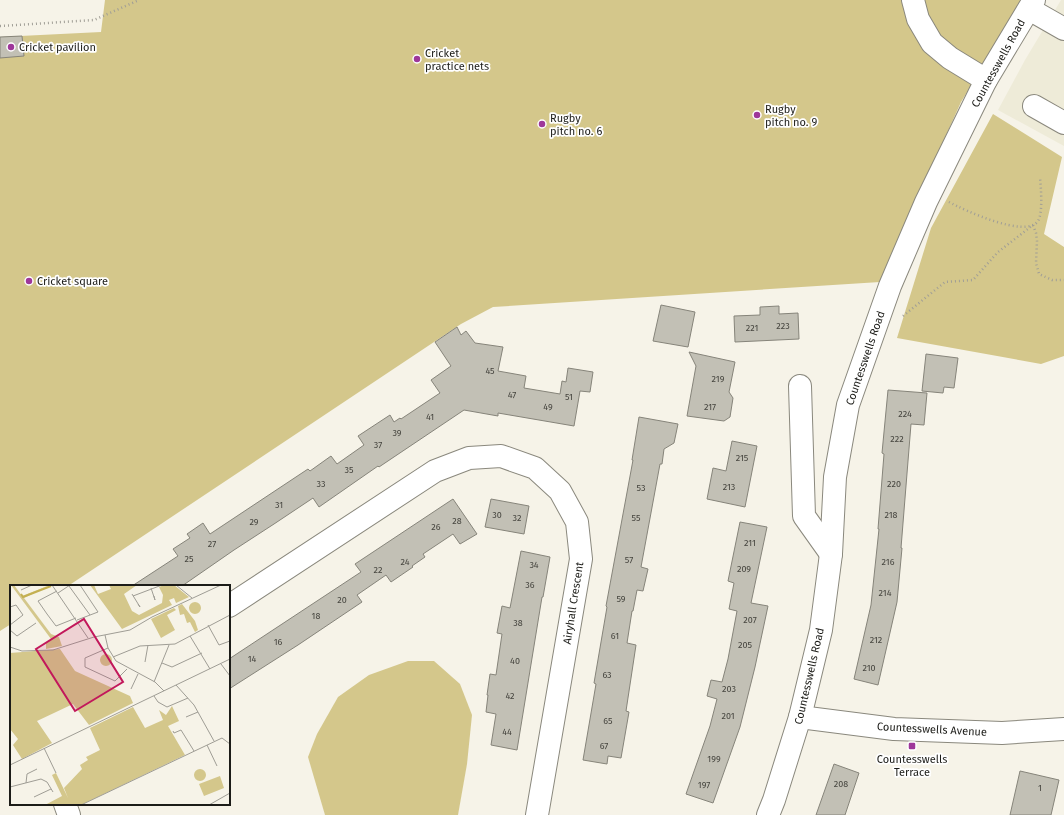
<svg xmlns="http://www.w3.org/2000/svg" width="1064" height="815" font-family="'Fira Sans',sans-serif">
  <style>
    .built { fill: #eeebd8 }
    .green { fill: #d4c78b }
    .building { fill: #c2c0b5; stroke: #86847a }
    .lines { fill: none; stroke-linecap: round; stroke-linejoin: round }
    .minor-casing { stroke: #8a887d; stroke-width: 24 }
    .path { stroke: #a09e96; stroke-width: 2.5; stroke-dasharray: 1 3; stroke-linecap: butt }
    .minor { stroke: #fff; stroke-width: 22 }
    .poi-dot { fill: #9e379a; stroke: #fff; stroke-width: 1.5 }
    .labels { text-anchor: middle; stroke-width: 3.5; stroke-linejoin: round; paint-order: stroke }
    .number-label { font-size: 9px; fill: #46453f }
    .poi-label { font-size: 11px; fill: #1c1c18; stroke: #fff; text-anchor: start }
    .street-label { font-size: 11px; fill: #1c1c18; stroke: #fff }
    .inset-river { fill: none; stroke: #c4b051; stroke-width: 2 }
    .inset-road { fill: none; stroke: #9f9d95; stroke-width: 1 }
    .view { fill: #c2185b; fill-opacity: 0.15; stroke: #c2185b; stroke-width: 2 }
    .inset-edge { fill: none; stroke: #1c1c18; stroke-width: 2 }
  </style>
  <rect width="100%" height="100%" fill="#f6f3e8"/>
  <path class="built" d="M1061 0H1064V146L998 110 1025 60Z"/>
  <g class="green">
    <path d="M105 0H1023L961 102 880 282 493 307 461 324 68 586H11V624L0 631V37L101 32Z"/>
    <path d="M993 114 1062 157 1044 234 1064 247V356L1041 364 897 338 931 228Z"/>
    <path d="M408 661H434L460 684 472 715 467 764 458 815H325L308 757 317 734 338 697 369 675Z"/>
  </g>
  <g class="building">
    <path d="M22 36 24 56 0 58V37Z"/>
    <path d="M661 305 695 312 688 347 653 341Z"/>
    <path d="M779 306V314L798 313 799 339 735 342 734 316 760 315V307Z"/>
    <path d="M457 327 461 335 466 331 475 343 503 347 498 371 526 376 524 388 560 394 562 381 566 382 568 368 593 372 590 392 580 391 574 426 498 413V416L464 410 379 467 378 466 319 507 313 498 274 524 234 550 182 586H132L178 556 173 549 190 538 187 534 203 523 210 534 308 469 310 471 331 456 337 464 364 445 358 436 390 415 394 422 400 418 401 419 440 393 431 380 451 366 435 342Z"/>
    <path d="M689 352 735 362 729 392 733 398 730 417 724 421 687 416 696 366Z"/>
    <path d="M926 354 958 358 954 388 944 387 943 393 922 391Z"/>
    <path d="M888 390 927 393 924 425 911 424 901 548H902L897 602 878 685 854 679 871 605 879 529H878L884 454 882 453Z"/>
    <path d="M639 417 678 424 674 443 664 449 662 464H660L641 567 648 569 643 591 637 590 633 611H632L627 643 636 645 626 711 629 712 621 758 608 756 607 764 583 760 596 684 594 683 607 607 606 606 633 460H632Z"/>
    <path d="M732 441 757 446 745 507 707 499 713 468 726 471Z"/>
    <path d="M453 499 477 534 460 544 453 534 423 554 425 557 412 566 413 567 391 582 386 575 357 595 362 602 298 645 229 689V659L361 572 355 564Z"/>
    <path d="M491 499 529 506 524 534 485 527Z"/>
    <path d="M740 522 767 527 751 603 768 606 755 667 740 727 713 803 686 794 710 726 717 699 707 696 711 680 722 682 728 659 737 611 729 609 734 583 728 581Z"/>
    <path d="M521 551 550 557 543 597H542L517 750 491 745 496 714 486 712 488 695H487L490 674 496 675 502 634 497 633 502 606 510 608Z"/>
    <path d="M834 764 859 773 845 815H816Z"/>
    <path d="M1020 771 1059 780 1051 815H1010Z"/>
  </g>
  <g class="lines">
    <defs>
      <g id="minor">
        <path d="M913 0 918 19 932 43 950 58 986 80"/>
        <path d="M1029 9 1064 29"/>
        <path d="M1034 106 1064 123"/>
        <path d="M800 386 804 516 831 554"/>
        <path d="M229 606 435 471 469 458 501 456 535 468 560 491 577 522 581 559 537 815"/>
        <path d="M800 717 894 729 1002 733 1064 729"/>
        <path d="M65 804 69 815"/>
        <path d="M768 815 774 800 800 717 821 630 831 554 835 477 848 405 890 286 926 202 986 80 1034 0"/>
      </g>
    </defs>
    <use href="#minor" class="minor-casing"/>
    <g class="path">
      <path d="M0 26 94 20 139 0"/>
      <path d="M949 202C964 210 1026 239 1038 221 1043 213 1041 188 1040 178"/>
      <path d="M903 316 945 282 973 280 998 252 1033 225 1036 233 1037 241 1036 263 1039 274 1052 280H1064"/>
    </g>
    <use href="#minor" class="minor"/>
  </g>
  <g class="poi-dot">
    <circle cx="11" cy="47" r="4"/>
    <circle cx="417" cy="59" r="4"/>
    <circle cx="757" cy="115" r="4"/>
    <circle cx="542" cy="124" r="4"/>
    <circle cx="29" cy="281" r="4"/>
    <rect x="908" y="742" width="8" height="8" rx="2"/>
  </g>
  <g class="labels">
    <g class="number-label">
      <text x="783" y="329">223</text>
      <text x="752" y="331">221</text>
      <text x="490" y="374">45</text>
      <text x="718" y="382">219</text>
      <text x="512" y="398">47</text>
      <text x="569" y="400">51</text>
      <text x="548" y="410">49</text>
      <text x="710" y="410">217</text>
      <text x="905" y="417">224</text>
      <text x="430" y="420">41</text>
      <text x="397" y="436">39</text>
      <text x="897" y="442">222</text>
      <text x="378" y="448">37</text>
      <text x="742" y="461">215</text>
      <text x="349" y="473">35</text>
      <text x="321" y="487">33</text>
      <text x="894" y="487">220</text>
      <text x="729" y="490">213</text>
      <text x="641" y="491">53</text>
      <text x="279" y="508">31</text>
      <text x="497" y="518">30</text>
      <text x="891" y="518">218</text>
      <text x="517" y="521">32</text>
      <text x="636" y="521">55</text>
      <text x="457" y="524">28</text>
      <text x="254" y="525">29</text>
      <text x="436" y="530">26</text>
      <text x="750" y="546">211</text>
      <text x="212" y="547">27</text>
      <text x="189" y="562">25</text>
      <text x="629" y="563">57</text>
      <text x="405" y="565">24</text>
      <text x="888" y="565">216</text>
      <text x="534" y="568">34</text>
      <text x="744" y="572">209</text>
      <text x="378" y="573">22</text>
      <text x="530" y="588">36</text>
      <text x="885" y="596">214</text>
      <text x="621" y="602">59</text>
      <text x="342" y="603">20</text>
      <text x="316" y="619">18</text>
      <text x="750" y="623">207</text>
      <text x="518" y="626">38</text>
      <text x="615" y="639">61</text>
      <text x="876" y="643">212</text>
      <text x="278" y="645">16</text>
      <text x="745" y="648">205</text>
      <text x="252" y="662">14</text>
      <text x="515" y="664">40</text>
      <text x="869" y="671">210</text>
      <text x="607" y="678">63</text>
      <text x="729" y="692">203</text>
      <text x="510" y="699">42</text>
      <text x="728" y="719">201</text>
      <text x="608" y="724">65</text>
      <text x="507" y="735">44</text>
      <text x="604" y="749">67</text>
      <text x="714" y="762">199</text>
      <text x="841" y="787">208</text>
      <text x="704" y="788">197</text>
      <text x="1040" y="791">1</text>
    </g>
    <g class="poi-label">
      <text x="19" y="51">Cricket pavilion</text>
      <text x="425" y="57">Cricket<tspan x="425" dy="13">practice nets</tspan></text>
      <text x="765" y="113">Rugby<tspan x="765" dy="13">pitch no. 9</tspan></text>
      <text x="550" y="122">Rugby<tspan x="550" dy="13">pitch no. 6</tspan></text>
      <text x="37" y="285">Cricket square</text>
      <text x="912" y="763" text-anchor="middle">Countesswells<tspan x="912" dy="13">Terrace</tspan></text>
    </g>
    <g class="street-label">
      <text transform="translate(998 63) rotate(-61)" y="4">Countesswells Road</text>
      <text transform="translate(865 358) rotate(-71)" y="4">Countesswells Road</text>
      <text transform="translate(573 603) rotate(-81)" y="4">Airyhall Crescent</text>
      <text transform="translate(809 676) rotate(-77)" y="4">Countesswells Road</text>
      <text transform="translate(932 729) rotate(3)" y="4">Countesswells Avenue</text>
    </g>
  </g>
  <g transform="translate(10 585)">
    <rect width="220" height="220" fill="#f6f3e8"/>
    <path d="M1 0H4L12 11 40 0 14 13 41 49 49 52 52 61 36 64V58L41 54ZM80 0H84L88 9 101 4 99 0H127L114 9 122 26 129 30 152 18 153 10 149 2 154 0H164L179 12 166 18 164 13 159 15 162 20 112 44ZM179 23a6 6 0 1 1 12 0a6 6 0 1 1-12 0ZM172 19 185 36 188 45 185 47 180 37 177 38 174 29 170 30 168 21ZM164 23 166 25 157 30 165 45 151 53 141 34ZM50 64 65 86 120 111 123 118 79 140 63 119 27 136 42 158 12 174 3 160 8 154 0 144V68ZM90 75a6 6 0 1 1 12 0a6 6 0 1 1-12 0ZM162 121 169 136 158 141 175 170 71 220H35L52 211 42 190 46 188 58 213 54 203 72 184 70 180 78 175 76 172 90 165 80 143 123 122 135 143 153 135 149 125 156 130ZM184 190a6 6 0 1 1 12 0a6 6 0 1 1-12 0ZM210 191 214 203 194 211 189 199Z" fill="#d4c78b"/>
    <path class="inset-river" d="M11 9 13 12 41 1"/>
    <path class="inset-road" d="M42 0 78 53M166 0 182 13M59 1 80 30M141 3 145 15 144 11M11 5 22 0M47 6 28 16 37 29 46 41 66 33M48 8 60 0M122 9 130 22 128 19M123 11 152 0M0 22 6 20 13 30 0 40M67 35 88 27 70 0M198 40 209 60 220 56M0 45 7 51 26 38M95 50 98 63 106 76 145 97 154 106M180 51 200 84M0 62 12 66 43 65 84 52 120 45 142 32 211 0M98 63 75 73V82L105 96 117 84M103 72 130 61 165 59 220 30M135 77 138 60M152 78 162 82 192 68M211 79 220 91M144 97 159 60M166 100 184 120 204 156M121 104 128 89M144 111 148 117 157 122 178 113M176 132 188 127M163 146 164 148 171 145 184 166M197 160 207 181M34 163 46 188M0 180 220 74M16 198 17 189 27 184M0 202 31 194 37 197 43 207M24 212 41 204M71 220 212 153 220 159M199 220 220 208"/>
    <path class="view" d="M74 34 113 97 65 126 26 64Z"/>
    <rect width="220" height="220" class="inset-edge"/>
  </g>
</svg>
